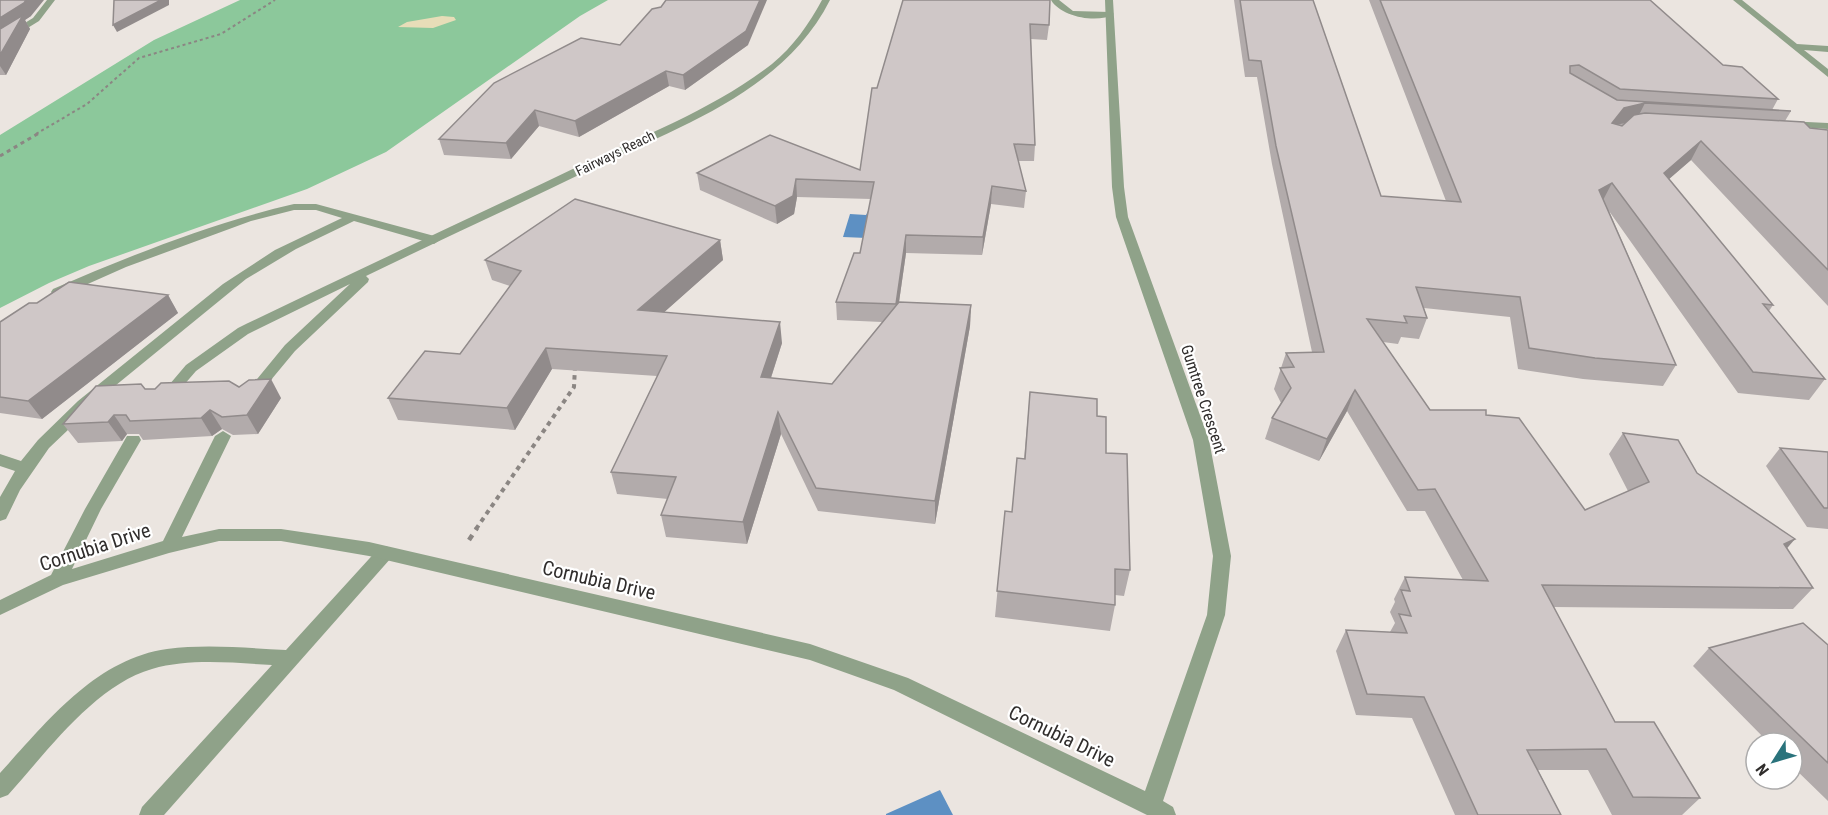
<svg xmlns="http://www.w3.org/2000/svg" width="1828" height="815" font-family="'Roboto Condensed',sans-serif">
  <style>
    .green { fill: #8cc89b }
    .sand { fill: #e7ddb8 }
    .water { fill: #5d90c3 }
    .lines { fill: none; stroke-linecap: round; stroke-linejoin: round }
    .path-far3 { stroke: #8b8683; stroke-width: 2; stroke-dasharray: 3 3; stroke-linecap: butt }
    .path-far2 { stroke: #8b8683; stroke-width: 3; stroke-dasharray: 4 4; stroke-linecap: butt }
    .path-far1 { stroke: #8b8683; stroke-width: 4; stroke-dasharray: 4.5 4.5; stroke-linecap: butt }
    .path { stroke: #8b8683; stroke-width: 4.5; stroke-dasharray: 6 6; stroke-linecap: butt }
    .lane { fill: #8fa289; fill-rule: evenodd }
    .street { fill: #8fa289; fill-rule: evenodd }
    .wall { fill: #b2abab }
    .shaded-wall { fill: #918b8b }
    .building { fill: #cfc7c7; stroke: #918b8b; stroke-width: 1.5 }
    .labels { text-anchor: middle; stroke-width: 4.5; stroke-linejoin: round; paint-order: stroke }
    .far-street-label { font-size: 14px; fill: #302d2c; stroke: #fff }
    .street-label { font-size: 16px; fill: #302d2c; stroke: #fff }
    .near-street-label { font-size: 20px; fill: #302d2c; stroke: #fff }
  </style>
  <rect width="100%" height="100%" fill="#ebe5e0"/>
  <path class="green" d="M240 0H608L580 16 386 152 307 189 89 266 49 283 0 308V135L154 40Z"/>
  <path class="sand" d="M442 16 454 17 456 20 433 28 398 27 407 22Z"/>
  <g class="water">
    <path d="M868 211 883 212 867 238 843 237 850 214 866 215Z"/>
    <path d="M940 790 953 815H886V814Z"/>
  </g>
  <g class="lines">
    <path class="path-far3" d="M36 134 87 104 139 58 221 34 275 0"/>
    <path class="path-far2" d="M0 156 39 133"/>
    <path class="path-far1" d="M476 529 574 387 575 367"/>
    <path class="path" d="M469 540 477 528"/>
    <g class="lane">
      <path d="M1051 0H1059L1073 11 1110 12 1114 14C1098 24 1061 17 1051 0Z"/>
      <path d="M1786 121 1828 123V129L1782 126V122Z"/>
      <path d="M294 204H316L438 237 440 240 434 244 354 221 296 249 246 279 110 390 49 448 20 490 6 519 0 521V497L15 471 0 466V454L21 461 38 440 78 401 223 284 275 250 342 218 316 210H294L251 221 126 267 63 295H53L51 292 53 289C132 255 211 223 294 204Z"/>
      <path d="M385 546 391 548 394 553 391 558 164 815H139L142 807 272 665C233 663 190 658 152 669 95 685 46 753 8 795L0 798V773C46 723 95 659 167 649 206 644 247 648 286 650L379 548Z"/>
    </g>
    <g class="street">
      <path d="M47 0H55L39 21 0 45V38L33 18Z"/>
      <path d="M822 0H830C783 93 677 127 589 170 515 206 440 240 366 276L369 279 368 282 295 351 256 398H246L244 395 285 345 350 284 248 334 196 371 170 401 165 403 158 398 186 365 238 328C351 273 466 220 579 166 645 135 714 109 772 64 793 47 809 24 822 0Z"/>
      <path d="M1105 0H1113L1124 187 1128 217 1209 440 1231 556 1225 615 1163 801 1173 807 1176 815H1147L894 690 810 660 369 556 281 541H219L169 553 63 585 0 615V600L51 575 85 509 127 436H139L141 440 101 509 72 569 163 541 215 436 223 431 231 436 182 537 219 529H281L369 542 810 644 908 678 1145 791 1207 615 1213 556 1193 440 1116 217 1112 187Z"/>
      <path d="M1733 0H1742L1797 44 1828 46V52L1804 50 1828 69V77Z"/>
    </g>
  </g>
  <g class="wall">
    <path d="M0 0 31 16 25 20 30 29 6 75H0Z"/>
    <path d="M903 0 1049 25 1047 40 1031 39 1035 145 1034 161H1018L1026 191 1024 208 991 204 982 255 906 253 899 302 971 305 970 326 935 524 818 511 781 434 747 544 666 537 661 515 668 499 617 494 611 472 657 376 552 369 515 430 398 420 388 398 460 354 510 286 492 280 485 260 720 240 723 260 664 312 782 343 771 378 832 384 882 322 837 320 836 302 860 253 871 199 797 197 794 214 777 224 700 190 697 173 860 170 877 88Z"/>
    <path d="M1234 0H1313L1381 196 1446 201 1369 0H1650L1723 65 1778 99 1772 110 1791 111 1785 121 1810 128 1828 130V306L1691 160 1669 179 1773 305 1769 311 1825 379 1809 400 1738 393 1609 211 1676 365 1663 386 1583 379 1518 369 1510 317 1424 308 1427 318 1419 339 1401 337 1398 344 1383 342 1430 410 1486 415 1585 510 1628 491 1609 454 1623 433 1697 473 1787 548 1813 588 1793 609 1553 607 1615 722 1700 798 1682 815H1612L1588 770H1538L1561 815H1455L1412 718 1356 715 1336 651 1346 630 1390 632 1395 623 1390 612 1395 602 1394 599 1405 577 1463 580 1425 511H1407L1347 411 1319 461 1265 439 1272 418 1281 403 1274 389 1286 353 1312 352 1272 164 1257 77H1245Z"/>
    <path d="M661 7 748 45 685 90 669 86 579 137 539 126 511 159 444 155 439 139 620 45Z"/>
    <path d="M168 295 178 313 42 419 0 413V322L37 303Z"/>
    <path d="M145 389 281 398 258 434 233 435 222 429 212 436 143 440 139 434H127L122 441 78 443 63 424Z"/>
    <path d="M1030 392 1097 416 1106 453 1130 570 1124 596 1115 595V605L1110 631 995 617 1005 511 1012 512 1024 459Z"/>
    <path d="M1780 448 1828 452V529L1807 527 1766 466Z"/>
    <path d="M1828 645V801L1792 766V743H1769L1693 666 1709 648Z"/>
  </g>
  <g class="shaded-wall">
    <path d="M26 0H44L31 16 25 20 30 29 6 75 0 66V18Z"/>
    <path d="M161 0H169V5L117 32 113 25Z"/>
    <path d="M760 0H767L748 45 685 90 683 75Z"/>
    <path d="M666 71 669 86 579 137 575 121Z"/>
    <path d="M1645 103 1636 121 1615 125 1612 123 1624 108Z"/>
    <path d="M535 110 539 126 511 159 506 143Z"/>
    <path d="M1701 141 1691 160 1654 192 1664 173Z"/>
    <path d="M796 179 797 197 794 214 777 224 775 206Z"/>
    <path d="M1612 183 1602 202 1599 190Z"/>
    <path d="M992 186 991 204 982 255 983 237Z"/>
    <path d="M906 235V253L896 323V304Z"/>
    <path d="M720 240 723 260 643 331 638 310Z"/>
    <path d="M168 295 178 313 42 419 28 401Z"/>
    <path d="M971 305 970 326 935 524V501Z"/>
    <path d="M780 322 782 343 764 399 761 377Z"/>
    <path d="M546 348 552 369 515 430 507 408Z"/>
    <path d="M271 379 281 398 258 434 247 415Z"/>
    <path d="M1355 390 1347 411 1319 461 1327 439Z"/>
    <path d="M210 410 222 429 212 436 201 418Z"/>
    <path d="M778 412 781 434 747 544 743 522Z"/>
    <path d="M114 415 127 434 122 441 108 422Z"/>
    <path d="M1795 539 1776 561 1784 544Z"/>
  </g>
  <g class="building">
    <path d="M0 0H26L24 3 0 18Z"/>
    <path d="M114 0H161L113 25Z"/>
    <path d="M666 0H760L746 31 683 75 666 71 575 121 535 110 506 143 439 139 494 83 581 38 620 45 652 9 661 7Z"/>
    <path d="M903 0H1050L1049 25 1030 24 1035 145 1014 144 1026 191 992 186 983 237 906 235 896 304 836 302 854 253H860L874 182 796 179 793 196 775 206 697 173 770 135 860 170 872 88H877Z"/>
    <path d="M1240 0H1313L1381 196 1461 202 1380 0H1650L1723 65 1742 67 1778 99 1620 89 1579 65 1570 66V73L1617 100 1791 111 1645 103 1624 108 1612 123 1622 126 1634 115 1645 113 1804 122 1810 128 1828 130V270L1701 141 1664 173 1773 305 1763 304 1825 379 1753 372 1612 183 1599 190 1676 365 1595 358 1529 348 1520 297 1416 287 1427 318 1404 316 1407 323 1367 319 1430 410H1486V415L1519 418 1585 510 1649 482 1623 433 1678 440 1697 473 1795 539 1784 544 1813 588 1542 585 1615 722H1654L1700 798 1633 797 1606 749 1527 750 1561 815H1478L1424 697 1367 694 1346 630 1407 633 1399 614 1411 616 1401 590 1410 591 1405 577 1488 581 1435 489 1418 490 1355 390 1327 439 1272 418 1291 388 1280 368 1294 367 1286 353 1324 352 1276 146 1261 61 1249 60Z"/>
    <path d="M23 15 0 55V29Z"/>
    <path d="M575 199 720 240 638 310 780 322 761 377 832 384 899 302 971 305 935 501 816 488 778 412 743 522 661 515 676 477 611 472 667 356 546 348 507 408 388 398 425 351 460 354 521 271 485 260Z"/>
    <path d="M69 282 168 295 28 401 0 397V322L29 303H37Z"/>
    <path d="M271 379 247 415 222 417 210 410 201 418 130 421 126 415H114L108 422 63 424 96 386 141 384 145 389H155L161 383 229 381 239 387 249 380Z"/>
    <path d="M1030 392 1097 399V416L1106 417V453L1127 454 1130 570 1115 569V605L997 591 1005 511 1012 512 1017 458 1025 459Z"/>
    <path d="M1780 448 1828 452V508H1824Z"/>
    <path d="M1803 623 1828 645V763L1709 648Z"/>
  </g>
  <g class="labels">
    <g class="far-street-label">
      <text transform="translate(615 153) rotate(-26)" y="5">Fairways Reach</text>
    </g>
    <g class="street-label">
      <text transform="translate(1204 399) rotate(72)" y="6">Gumtree Crescent</text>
    </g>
    <g class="near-street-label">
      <text transform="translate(95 547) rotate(-18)" y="7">Cornubia Drive</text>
      <text transform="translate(599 580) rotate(13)" y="7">Cornubia Drive</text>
      <text transform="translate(1062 736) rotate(26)" y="7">Cornubia Drive</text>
    </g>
  </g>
  <g transform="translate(1774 761) rotate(233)"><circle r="28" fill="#ffffff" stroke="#acabab" stroke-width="1.5"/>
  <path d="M0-4.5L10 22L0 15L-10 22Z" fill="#2a737c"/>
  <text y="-9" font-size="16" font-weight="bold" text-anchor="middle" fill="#302d2c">N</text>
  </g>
</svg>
